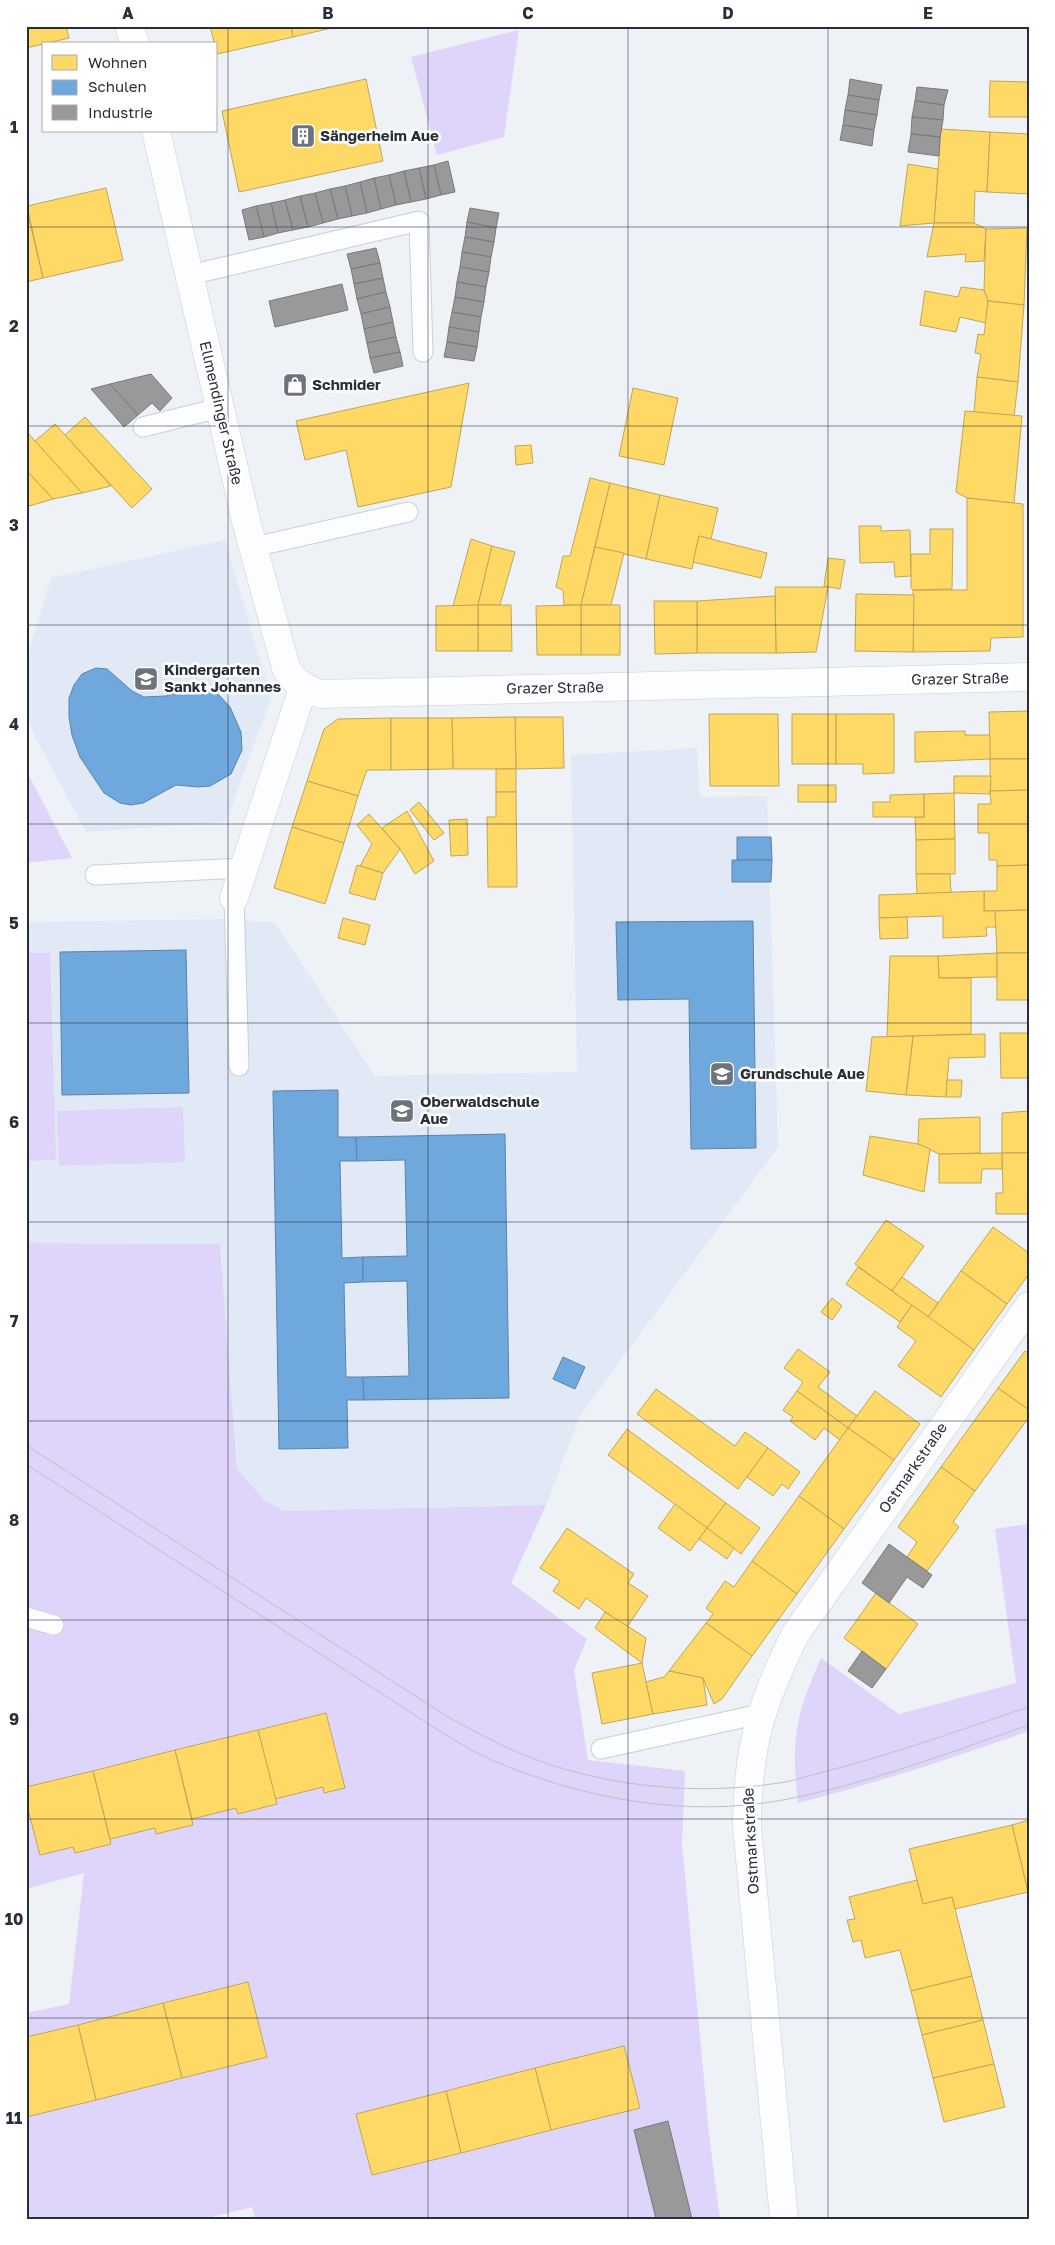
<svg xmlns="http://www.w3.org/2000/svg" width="1055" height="2245" font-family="'Golos Text',sans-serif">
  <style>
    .built { fill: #e0e9f5 }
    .green { fill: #dfd5fa }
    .homes { fill: #ffd966; stroke: #bfa658 }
    .schools { fill: #6fa8dc; stroke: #5a84ab }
    .industry { fill: #999; stroke: #77797c }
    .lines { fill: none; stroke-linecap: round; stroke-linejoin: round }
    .service-casing { stroke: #cacfd5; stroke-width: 21 }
    .minor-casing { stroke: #cacfd5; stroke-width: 29 }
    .service { stroke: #fcfdfe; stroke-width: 19 }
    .minor { stroke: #fcfdfe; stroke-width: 28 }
    .tram { stroke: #bfc1c2; stroke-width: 1 }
    .grid { fill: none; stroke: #292f38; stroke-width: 1; stroke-opacity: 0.55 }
    .labels { text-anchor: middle; stroke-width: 5; stroke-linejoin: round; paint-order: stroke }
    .poi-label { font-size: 15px; font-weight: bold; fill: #292f38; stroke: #fff; text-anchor: start }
    .street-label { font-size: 15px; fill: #292f38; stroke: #fff }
    .neatline { fill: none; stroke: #292f38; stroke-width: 2 }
    .grid-label { font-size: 16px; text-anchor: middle; font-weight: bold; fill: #292f38 }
  </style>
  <rect width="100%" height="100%" fill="#eef2f7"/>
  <g class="built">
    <path d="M225 540 271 698 226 822 86 832 32 731 26 708V660L51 578Z"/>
    <path d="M697 748 700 797 767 796 778 1147 581 1414 546 1505 283 1511 265 1502 237 1469 220 1244 26 1243V922L234 919 275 923 375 1076 577 1072 571 755Z"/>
  </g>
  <g class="green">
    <path d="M519 30 504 137 437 155 411 57Z"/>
    <path d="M26 770 72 858 26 863Z"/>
    <path d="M26 953H50L56 1160 26 1161Z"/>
    <path d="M183 1107 185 1162 59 1166 57 1111Z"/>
    <path d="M26 1243 220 1244 237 1469 265 1501 284 1511 546 1505 511 1583 587 1639 574 1670 588 1760 685 1771 682 1843 709 2134 720 2219H255L252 2207 204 2219H26V2013L69 2004 84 1873 26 1889Z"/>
    <path d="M1029 1524V1731C953 1758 877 1783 798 1803 791 1740 795 1716 821 1658L899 1714 1016 1683 995 1529Z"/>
  </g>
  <g class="homes">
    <path d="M26 26H66L69 38 26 48Z"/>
    <path d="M210 26H291L293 37 217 54Z"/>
    <path d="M291 26H340L293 37Z"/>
    <path d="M366 79 383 161 239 192 222 111Z"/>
    <path d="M990 81 1029 82V117H989Z"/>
    <path d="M941 129 990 132 987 192 975 191 974 223H934Z"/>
    <path d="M990 132 1029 134V194L987 192Z"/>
    <path d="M908 164 938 169 934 223 900 226Z"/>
    <path d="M106 188 123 260 43 278 27 206Z"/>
    <path d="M26 206 43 278 26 282Z"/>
    <path d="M934 223H974L986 229 984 261 965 262 966 254 927 257Z"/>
    <path d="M1027 228 1024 305 988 301 984 290 986 229Z"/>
    <path d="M961 287 984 290 988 301 986 323 960 317 956 332 920 325 925 291 958 297Z"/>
    <path d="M988 301 1024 305 1018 382 977 377 981 354 975 353 978 334 984 335Z"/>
    <path d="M977 377 1018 382 1014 417 974 413Z"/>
    <path d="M469 383 451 487 358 507 346 450 305 460 296 421Z"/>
    <path d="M633 388 678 398 664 465 619 456Z"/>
    <path d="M965 411 1022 416 1014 503 967 498 956 492Z"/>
    <path d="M85 417 152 489 132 508 65 435Z"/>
    <path d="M55 424 65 435 111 486 82 493 35 441Z"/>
    <path d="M26 431 35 441 82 493 53 499 26 470Z"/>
    <path d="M531 445 533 463 516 465 515 446Z"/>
    <path d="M26 470 53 499 26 507Z"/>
    <path d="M590 478 610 483 581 605H564L563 590 556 587 563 556H570Z"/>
    <path d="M610 483 660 495 646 559 595 547Z"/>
    <path d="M660 495 718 508 711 539 699 536 692 569 646 559Z"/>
    <path d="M967 498 1023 504V637L991 638 990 651 913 652V590H967Z"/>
    <path d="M859 526H881V531L910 530 911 576 895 577 894 562 860 563Z"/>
    <path d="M930 529H953L952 589 913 590 911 588V554H930Z"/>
    <path d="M699 536 767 553 761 578 693 562Z"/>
    <path d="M471 539 492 546 478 605 453 606Z"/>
    <path d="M492 546 515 552 500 605H478Z"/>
    <path d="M595 547 624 553 611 605H581Z"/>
    <path d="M828 558 845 560 840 589 824 586Z"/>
    <path d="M775 587H828L816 652 776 653Z"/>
    <path d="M856 594 914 595 913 652 855 651Z"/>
    <path d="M775 596 776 653H697V601Z"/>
    <path d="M654 601H697V653L655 654Z"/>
    <path d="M478 605H511L512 651H478Z"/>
    <path d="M478 605V651H436V606Z"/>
    <rect x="581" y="605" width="39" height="50"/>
    <path d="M581 605V655H537L536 606Z"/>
    <path d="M1029 711V759H990L989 712Z"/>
    <path d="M709 714H778L779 786H710Z"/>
    <rect x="792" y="714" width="44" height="50"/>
    <path d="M836 714H894V773L863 774V764H836Z"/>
    <path d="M515 717H563L564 768 516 769Z"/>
    <path d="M515 717 516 769H453L452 718Z"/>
    <path d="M391 718V770H367L358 796 307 781 324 729 338 719Z"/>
    <path d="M391 718H452L453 769 391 770Z"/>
    <path d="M965 731V735H990V759L915 762V732Z"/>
    <path d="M990 759H1029V790L990 791Z"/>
    <rect x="496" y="769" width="20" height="23"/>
    <path d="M954 776H991L990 794 954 793Z"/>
    <path d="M307 781 358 796 344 843 292 827Z"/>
    <rect x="798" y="785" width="38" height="17"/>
    <path d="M1029 790V865L997 866V860H989V833H978V804H991L990 791Z"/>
    <path d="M496 792H516L517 887H488L487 817H496Z"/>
    <path d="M954 793 955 839 916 840 915 817H924V794Z"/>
    <path d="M924 794V817H873V802H890V795Z"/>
    <path d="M419 802 444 833 434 840 410 810Z"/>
    <path d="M407 811 434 861 415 874 400 849 382 828Z"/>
    <path d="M369 814 400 849 383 873 360 866 372 844 357 825Z"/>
    <path d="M467 819 468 855 451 856 449 820Z"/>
    <path d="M292 827 344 843 325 904 274 888Z"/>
    <path d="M955 839V874H916V840Z"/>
    <path d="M357 865 383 873 375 900 349 893Z"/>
    <path d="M1029 865V910L984 911V891H997V866Z"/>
    <path d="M916 874H950L951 893 917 894Z"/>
    <path d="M984 891V911H995L996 927H986L987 936 943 938V916L879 918V895Z"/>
    <path d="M1029 910V953H997L995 911Z"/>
    <path d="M907 917 908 938 880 939 879 918Z"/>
    <path d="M343 918 370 925 365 945 338 938Z"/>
    <path d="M997 953V977L939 978 938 956Z"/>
    <rect x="997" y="953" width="32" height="47"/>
    <path d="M890 956H938L939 978H971V1034L887 1037Z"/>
    <path d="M1000 1033H1029V1078H1001Z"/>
    <path d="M985 1034V1057L949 1058 946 1097 906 1095 913 1036Z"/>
    <path d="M913 1036 906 1095 866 1091 872 1037Z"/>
    <path d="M947 1080H962L961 1097H946Z"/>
    <path d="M1029 1111V1153H1002V1113Z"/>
    <path d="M980 1117V1153L939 1154 918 1144 919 1119Z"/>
    <path d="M870 1136 918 1144 930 1149 924 1192 863 1175Z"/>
    <path d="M1002 1153H1029V1214H996V1193H1003Z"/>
    <path d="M1002 1153V1169H982L981 1183H939V1154Z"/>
    <path d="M886 1220 924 1246 892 1291 855 1264Z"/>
    <path d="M993 1227 1029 1253V1274L1007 1304 961 1271Z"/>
    <path d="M858 1267 912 1305 900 1322 846 1284Z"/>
    <path d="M961 1271 1007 1304 974 1350 928 1317Z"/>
    <path d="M902 1277 938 1303 928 1317 892 1291Z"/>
    <path d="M832 1298 842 1306 832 1320 821 1312Z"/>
    <path d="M912 1305 974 1350 941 1397 898 1366 916 1341 897 1327Z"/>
    <path d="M798 1349 830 1372 818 1387 857 1416 848 1428 797 1391 803 1382 784 1368Z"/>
    <path d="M1025 1351 1029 1353V1410L998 1388Z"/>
    <path d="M998 1388 1029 1410V1417L975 1491 941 1467Z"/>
    <path d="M656 1389 735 1446 745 1432 768 1448 738 1489 637 1414Z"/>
    <path d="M797 1391 848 1428 840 1440 824 1428 815 1440 790 1421 793 1417 783 1410Z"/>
    <path d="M875 1391 920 1424 894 1460 848 1428Z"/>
    <path d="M848 1428 894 1460 844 1529 799 1496Z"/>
    <path d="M627 1429 726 1503 707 1528 608 1455Z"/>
    <path d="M768 1448 800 1472 788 1489 782 1484 773 1496 747 1477Z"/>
    <path d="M941 1467 975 1491 953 1522 959 1527 927 1571 907 1557 917 1542 898 1527Z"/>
    <path d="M799 1496 844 1529 797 1594 752 1561Z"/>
    <path d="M726 1503 760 1528 741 1554 707 1528Z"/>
    <path d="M675 1504 707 1528 690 1551 658 1528Z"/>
    <path d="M567 1528 634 1574 628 1583 648 1596 627 1627 586 1598 579 1609 553 1591 560 1581 540 1568Z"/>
    <path d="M707 1528 734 1548 727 1559 699 1539Z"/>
    <path d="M752 1561 797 1594 752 1656 706 1623 713 1614 706 1608 725 1581 734 1587Z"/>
    <path d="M876 1593 918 1624 886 1669 844 1638Z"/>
    <path d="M605 1612 646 1638 642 1663 595 1628Z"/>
    <path d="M706 1623 752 1656 722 1699 714 1704 703 1678 669 1671Z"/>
    <path d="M642 1663 653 1714 602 1724 592 1673Z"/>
    <path d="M669 1671 703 1678 707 1705 653 1714 646 1682 664 1677Z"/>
    <path d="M326 1713 345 1788 324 1793 323 1787 275 1799 258 1730Z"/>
    <path d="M258 1730 277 1804 238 1814 236 1808 192 1819 175 1750Z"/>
    <path d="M175 1750 193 1825 156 1834 155 1828 110 1839 93 1771Z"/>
    <path d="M93 1771 111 1844 75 1853 73 1847 40 1855 26 1802V1787Z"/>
    <path d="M1029 1820V1892H1028L1012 1825Z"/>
    <path d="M1012 1825 1028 1892 955 1909 952 1897 923 1904 909 1849Z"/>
    <path d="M917 1880 923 1904 952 1897 972 1976 911 1991 900 1950 865 1958 861 1940 853 1942 847 1920 855 1919 849 1897Z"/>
    <path d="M972 1976 983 2020 922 2035 911 1991Z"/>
    <path d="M248 1982 267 2057 182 2078 163 2003Z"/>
    <path d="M163 2003 182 2078 96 2100 78 2025Z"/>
    <path d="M983 2020 994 2064 933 2078 922 2035Z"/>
    <path d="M78 2025 96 2100 26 2117V2037Z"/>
    <path d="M624 2046 640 2108 551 2130 535 2068Z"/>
    <path d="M994 2064 1005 2107 944 2122 933 2078Z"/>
    <path d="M535 2068 551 2130 461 2153 446 2091Z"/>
    <path d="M446 2091 461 2153 372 2175 356 2114Z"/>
  </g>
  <g class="schools">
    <path d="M96 668 107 669 132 691 144 697 166 696 190 687 204 688 218 694 230 707 241 732 242 750 231 774 210 786 198 787 176 785 143 803 131 805 120 803 104 793 80 757 72 735 69 717V698L74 685 82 674Z"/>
    <path d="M737 837H771L772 860H737Z"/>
    <path d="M732 860H772L771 882H732Z"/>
    <path d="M753 921 756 1148 691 1149 689 999 618 1000 616 922Z"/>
    <path d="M186 950 189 1093 62 1095 60 952Z"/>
    <path d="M338 1090V1137H356L357 1161H340L342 1258 363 1257V1282L344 1283 346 1377H363L364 1400H347L348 1448 279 1449 273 1091Z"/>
    <path d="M505 1134 509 1398 364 1400 363 1377 409 1376 407 1281 363 1282V1257L407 1256 405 1160 357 1161 356 1137Z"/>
    <path d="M563 1357 585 1367 575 1389 553 1379Z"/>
  </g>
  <g class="industry">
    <path d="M850 79 882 85 879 100 848 95Z"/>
    <path d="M917 87 948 90 944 105 915 101Z"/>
    <path d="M848 95 879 100 877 115 845 110Z"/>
    <path d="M915 101 944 105 943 120 912 117Z"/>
    <path d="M845 110 877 115 874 130 843 125Z"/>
    <path d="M912 117 943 120 940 137 911 134Z"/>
    <path d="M843 125 874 130 872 146 840 140Z"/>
    <path d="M911 134 940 137 939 156 908 152Z"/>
    <path d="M448 161 455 192 441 195 434 165Z"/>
    <path d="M434 165 441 195 426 199 419 168Z"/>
    <path d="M419 168 426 199 411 202 404 171Z"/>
    <path d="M404 171 411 202 396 205 389 175Z"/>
    <path d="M389 175 396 205 381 209 374 178Z"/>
    <path d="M374 178 381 209 367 213 360 182Z"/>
    <path d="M360 182 367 213 352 216 345 186Z"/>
    <path d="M345 186 352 216 338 219 330 189Z"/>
    <path d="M330 189 338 219 323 223 315 193Z"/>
    <path d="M315 193 323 223 308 227 300 196Z"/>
    <path d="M300 196 308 227 293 230 285 200Z"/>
    <path d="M285 200 293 230 278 233 271 203Z"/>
    <path d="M271 203 278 233 264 237 256 206Z"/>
    <path d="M256 206 264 237 249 240 242 210Z"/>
    <path d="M470 208 499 213 496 228 467 222Z"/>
    <path d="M467 222 496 228 494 242 465 237Z"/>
    <path d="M465 237 494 242 491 257 462 252Z"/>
    <path d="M376 248 380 263 351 269 347 254Z"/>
    <path d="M462 252 491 257 489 272 460 267Z"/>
    <path d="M380 263 383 278 354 284 351 269Z"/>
    <path d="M460 267 489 272 486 287 457 282Z"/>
    <path d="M383 278 386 292 357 299 354 284Z"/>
    <path d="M457 282 486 287 484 302 455 297Z"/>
    <path d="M342 284 348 310 275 327 269 301Z"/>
    <path d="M386 292 390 307 361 314 357 299Z"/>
    <path d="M455 297 484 302 481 317 452 312Z"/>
    <path d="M390 307 393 322 364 329 361 314Z"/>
    <path d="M452 312 481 317 479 332 449 327Z"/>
    <path d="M393 322 396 337 367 343 364 329Z"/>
    <path d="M449 327 479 332 477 347 447 342Z"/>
    <path d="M396 337 400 352 370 358 367 343Z"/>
    <path d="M447 342 477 347 474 361 444 357Z"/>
    <path d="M400 352 403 366 374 373 370 358Z"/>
    <path d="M151 374 172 398 160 411 152 403 138 415 110 384Z"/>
    <path d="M110 384 138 415 124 427 91 389Z"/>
    <path d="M889 1544 932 1575 923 1588 907 1577 889 1603 862 1583Z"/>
    <path d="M862 1651 886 1669 872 1688 848 1671Z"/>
    <path d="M668 2121 692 2219H656L634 2130Z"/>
  </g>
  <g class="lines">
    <defs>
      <g id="service">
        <path d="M190 275 419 221 423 352"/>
        <path d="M143 427 219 408"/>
        <path d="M254 547 408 512"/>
        <path d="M95 875 244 868"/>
        <path d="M234 898 239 1066"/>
        <path d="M26 1617 54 1625"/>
        <path d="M601 1749 760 1714"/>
      </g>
      <g id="minor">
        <path d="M129 26 135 44"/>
        <path d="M156 131 247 525 286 668C295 683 304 688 320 694L1029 677"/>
        <path d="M234 898 303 688"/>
        <path d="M784 2219 747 1827C747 1749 761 1703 796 1633L1029 1306"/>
      </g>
    </defs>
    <use href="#service" class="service-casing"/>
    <use href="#minor" class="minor-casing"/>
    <use href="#service" class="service"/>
    <use href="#minor" class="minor"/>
    <g class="tram">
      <path d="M26 1445 448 1717C478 1733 508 1750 540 1761 615 1788 701 1795 779 1783 795 1781 811 1775 827 1771 895 1754 962 1729 1029 1707"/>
      <path d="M26 1464 438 1730C456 1741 475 1753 494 1761 584 1799 686 1818 783 1800 867 1784 948 1753 1029 1725"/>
    </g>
  </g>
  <path class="grid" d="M228 26V2219M428 26V2219M628 26V2219M828 26V2219M26 227H1029M26 426H1029M26 625H1029M26 824H1029M26 1023H1029M26 1222H1029M26 1421H1029M26 1620H1029M26 1819H1029M26 2018H1029"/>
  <defs>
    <symbol id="building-square" viewBox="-11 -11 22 22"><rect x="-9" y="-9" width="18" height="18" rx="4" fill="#6e737b" stroke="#fff"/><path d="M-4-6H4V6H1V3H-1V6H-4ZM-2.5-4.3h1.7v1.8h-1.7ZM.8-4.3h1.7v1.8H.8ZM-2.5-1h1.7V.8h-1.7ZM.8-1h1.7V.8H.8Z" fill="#fff"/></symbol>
    <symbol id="shop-square" viewBox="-11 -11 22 22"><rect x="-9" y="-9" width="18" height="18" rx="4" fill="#6e737b" stroke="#fff"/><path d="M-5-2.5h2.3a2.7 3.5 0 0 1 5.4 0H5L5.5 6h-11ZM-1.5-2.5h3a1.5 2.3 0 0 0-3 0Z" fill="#fff"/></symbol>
    <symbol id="school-square" viewBox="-11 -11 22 22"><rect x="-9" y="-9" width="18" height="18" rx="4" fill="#6e737b" stroke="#fff"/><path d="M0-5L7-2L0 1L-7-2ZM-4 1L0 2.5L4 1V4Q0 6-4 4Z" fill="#fff"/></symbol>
  </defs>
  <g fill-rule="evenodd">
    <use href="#building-square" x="289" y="122" width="28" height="28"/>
    <use href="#shop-square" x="281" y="371" width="28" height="28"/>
    <use href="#school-square" x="132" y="665" width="28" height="28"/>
    <use href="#school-square" x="708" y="1060" width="28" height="28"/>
    <use href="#school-square" x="388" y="1097" width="28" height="28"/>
  </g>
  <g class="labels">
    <g class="poi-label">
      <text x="320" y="141">Sängerheim Aue</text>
      <text x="312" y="390">Schmider</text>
      <text x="164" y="675">Kindergarten<tspan x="164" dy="17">Sankt Johannes</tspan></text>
      <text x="740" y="1079">Grundschule Aue</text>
      <text x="420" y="1107">Oberwaldschule<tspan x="420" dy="17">Aue</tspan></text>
    </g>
    <g class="street-label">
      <text transform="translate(221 413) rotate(77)" y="5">Ellmendinger Straße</text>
      <text transform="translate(960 679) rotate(-1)" y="5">Grazer Straße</text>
      <text transform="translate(555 688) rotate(-1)" y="5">Grazer Straße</text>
      <text transform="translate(913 1468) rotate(-55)" y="5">Ostmarkstraße</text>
      <text transform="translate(751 1841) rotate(-93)" y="5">Ostmarkstraße</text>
    </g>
  </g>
  <rect width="1055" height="2245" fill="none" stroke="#ffffff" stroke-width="55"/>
  <rect x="42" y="42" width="175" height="90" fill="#ffffff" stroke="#a9acaf"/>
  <rect x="52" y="55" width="25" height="15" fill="#ffd966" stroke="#a9acaf"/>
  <text x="88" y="68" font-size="15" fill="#292f38">Wohnen</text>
  <rect x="52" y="80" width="25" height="15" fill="#6fa8dc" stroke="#a9acaf"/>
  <text x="88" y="92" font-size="15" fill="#292f38">Schulen</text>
  <rect x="52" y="105" width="25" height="15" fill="#999999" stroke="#a9acaf"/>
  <text x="88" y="118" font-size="15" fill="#292f38">Industrie</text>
  <rect x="28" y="28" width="1000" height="2190" class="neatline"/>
  <g class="grid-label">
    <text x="128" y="19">A</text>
    <text x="328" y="19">B</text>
    <text x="528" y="19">C</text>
    <text x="728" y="19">D</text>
    <text x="928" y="19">E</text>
    <text x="14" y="133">1</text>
    <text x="14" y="332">2</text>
    <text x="14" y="531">3</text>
    <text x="14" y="730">4</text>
    <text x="14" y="929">5</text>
    <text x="14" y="1128">6</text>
    <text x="14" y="1327">7</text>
    <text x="14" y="1526">8</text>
    <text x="14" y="1725">9</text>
    <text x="14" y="1925">10</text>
    <text x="14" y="2124">11</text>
  </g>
</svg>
